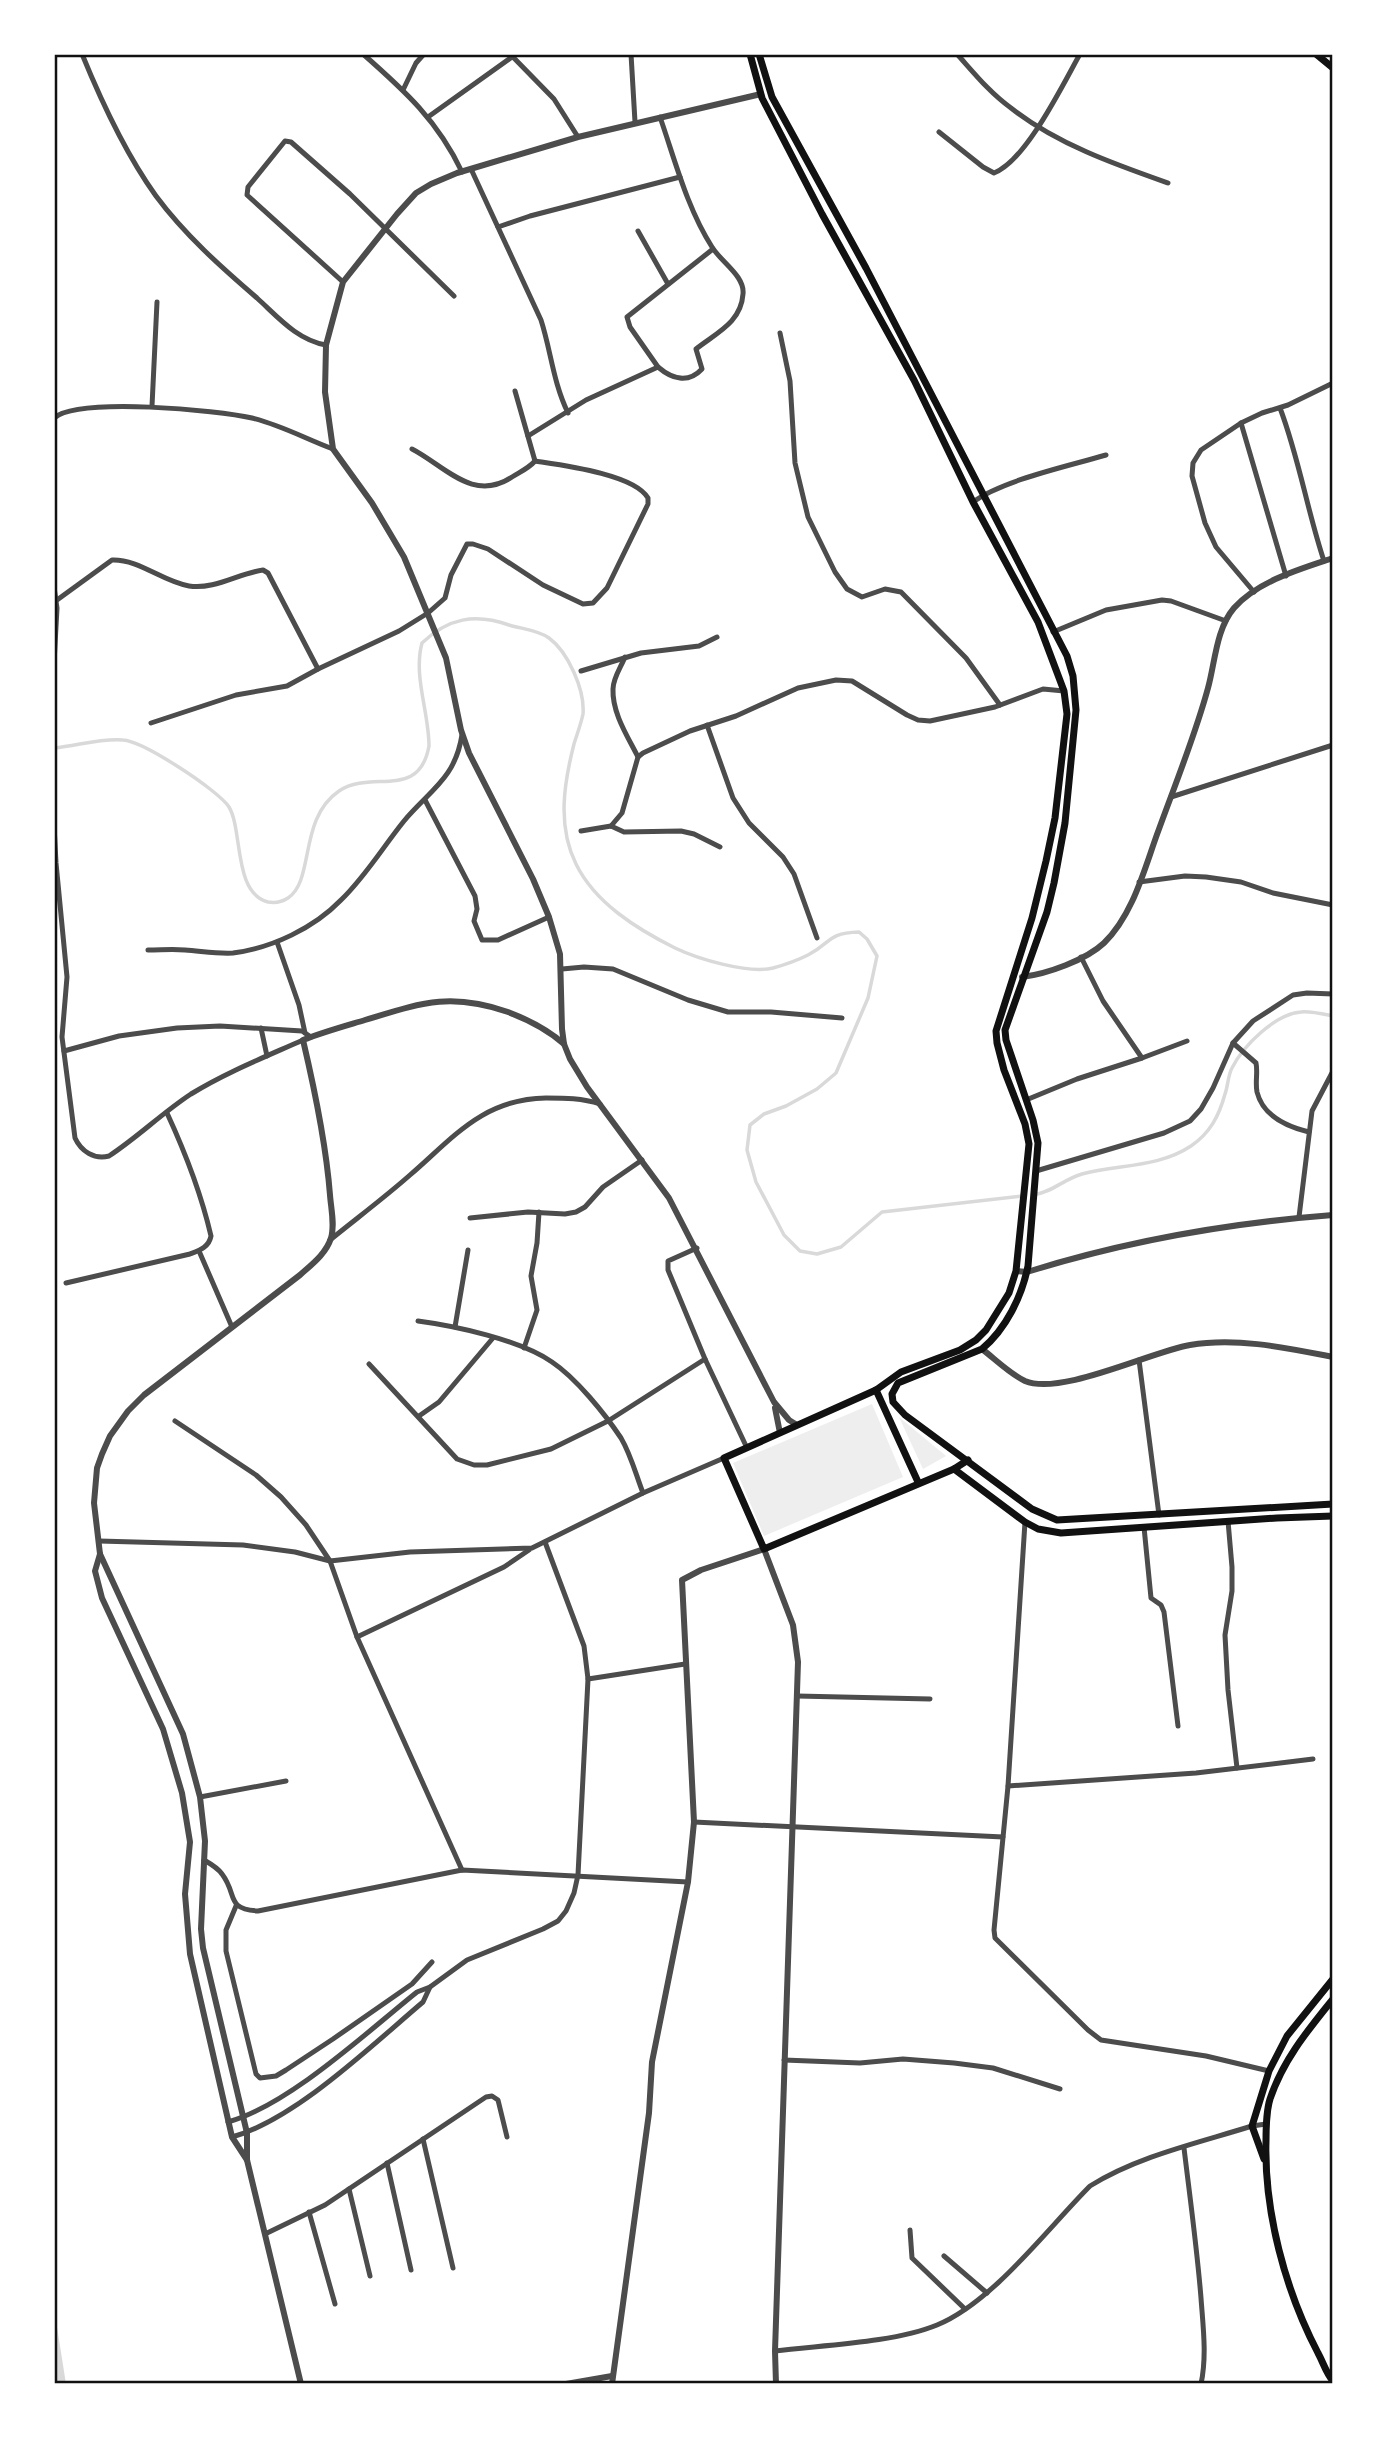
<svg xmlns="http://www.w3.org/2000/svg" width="1387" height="2438" font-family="'Archivo Narrow',sans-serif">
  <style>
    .green { fill: #eee }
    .water { fill: #d9d9d9 }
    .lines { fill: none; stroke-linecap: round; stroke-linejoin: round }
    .stream { stroke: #d9d9d9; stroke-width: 3.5 }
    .minor { stroke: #4c4c4c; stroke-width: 5 }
    .tertiary { stroke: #4c4c4c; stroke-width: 6 }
    .secondary { stroke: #111; stroke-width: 7 }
    .neatline { fill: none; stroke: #111; stroke-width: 2.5 }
  </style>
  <rect width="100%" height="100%" fill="#fff"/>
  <g class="green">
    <path d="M872 1404 903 1477 764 1536 733 1463Z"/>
    <path d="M899 1417 946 1456 923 1469Z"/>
  </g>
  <path class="water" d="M54 2308 66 2384H54Z"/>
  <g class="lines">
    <g class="stream">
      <path d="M54 748C77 746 100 738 123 740 143 741 218 790 229 807 243 830 233 893 268 902 274 903 282 902 288 898 315 880 298 819 339 791 372 769 419 801 429 746 429 712 413 676 422 643 448 618 475 613 509 625 522 629 538 630 549 638 568 652 585 690 583 714 581 724 577 734 574 744 564 783 557 826 576 864 595 903 637 929 675 948 698 959 748 974 773 968 784 965 798 960 808 955 832 943 826 933 859 932L867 939 877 956 868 998 836 1073 817 1089 786 1106 764 1114 750 1125 747 1150 756 1182 784 1235 800 1251 817 1254 841 1247 882 1212 1022 1196"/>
      <path d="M1033 1195C1051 1193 1064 1179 1082 1174 1118 1164 1158 1168 1191 1146 1210 1133 1219 1116 1225 1094 1228 1086 1228 1075 1232 1068 1243 1046 1275 1014 1301 1012 1310 1011 1323 1014 1333 1016"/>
    </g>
    <g class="minor">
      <path d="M82 54C102 103 125 153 156 196 185 235 221 267 257 298 278 317 297 340 326 345"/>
      <path d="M363 54C405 91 438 121 462 172"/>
      <path d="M510 54 554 99 578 137"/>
      <path d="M631 54 635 122"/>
      <path d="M957 54C974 73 990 93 1011 108 1057 144 1114 164 1168 183"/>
      <path d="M403 90 416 63 424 54"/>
      <path d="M428 117 512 57"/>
      <path d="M939 132 983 167 994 173C1026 161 1063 84 1080 54"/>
      <path d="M471 169 541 320C551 351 553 382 568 413"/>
      <path d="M498 227 530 216 680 177"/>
      <path d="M638 231 668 284"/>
      <path d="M343 282 247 195 248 187 285 141 291 142 350 194 454 296"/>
      <path d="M780 333 790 381 795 463 808 517 835 572 847 589 862 597 885 589 901 592 966 658 1000 705"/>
      <path d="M658 367 630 327 627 317 713 249"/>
      <path d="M152 406 157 302"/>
      <path d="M1280 408C1299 458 1307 510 1324 561"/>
      <path d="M54 418C79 397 218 410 252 418 281 425 306 439 333 449"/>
      <path d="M1241 423 1286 576"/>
      <path d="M528 436 586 400 658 367C672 379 688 384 702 369L696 349C716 333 741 323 743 294 745 276 721 262 712 247 687 208 675 160 660 117"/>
      <path d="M412 449C445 466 473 503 512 477 520 472 529 468 535 461L515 391"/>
      <path d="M973 502C1003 480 1069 466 1106 455"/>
      <path d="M54 587 57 608 54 663"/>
      <path d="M1254 592 1216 547 1205 523 1192 476 1193 463 1201 450 1241 423 1262 413 1288 405 1333 383"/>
      <path d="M57 600 112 560C139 559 163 582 189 586 215 590 239 573 263 570L268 573 318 669"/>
      <path d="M1053 632 1106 610 1162 600 1171 601 1226 621"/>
      <path d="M625 657C621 667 613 678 613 689 612 713 628 737 638 757"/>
      <path d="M581 671 641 653 699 646 717 637"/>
      <path d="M151 723 236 695 287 686 318 669 399 631 428 613 445 598 451 575 467 544H473L488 549 543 585 583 604 593 603 607 588 648 504V498C634 474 561 465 535 461"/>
      <path d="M707 725 733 798 749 823 783 857 794 874 817 938"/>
      <path d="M54 756V820"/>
      <path d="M1171 797 1333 745"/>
      <path d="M425 800 475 896 477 909 474 921 482 940H498L549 917"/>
      <path d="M54 825 56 863 67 977 62 1037 75 1138C81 1151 94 1160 109 1156 138 1137 162 1113 191 1094 227 1072 265 1057 303 1040"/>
      <path d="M611 826 622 813 638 757 643 753 690 731 736 716 798 688 836 680 852 681 907 715 918 720 930 721 995 707 1043 689 1064 691"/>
      <path d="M581 831 611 826 624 832 681 831 694 834 720 847"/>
      <path d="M1139 882 1185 876 1206 877 1241 882 1273 893 1333 905"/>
      <path d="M277 942 299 1005 305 1033"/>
      <path d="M148 950C161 950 173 949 185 950 201 951 217 954 233 953 272 948 314 928 341 900 365 877 383 847 404 821 430 790 455 779 462 735"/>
      <path d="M562 969 584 967 613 969 688 1000 728 1012H771L842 1018"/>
      <path d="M261 1028 267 1056"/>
      <path d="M1233 1043 1256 1063C1258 1072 1255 1082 1257 1092 1263 1116 1288 1127 1309 1132"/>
      <path d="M64 1051 119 1036 177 1028 220 1026 302 1031 311 1037"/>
      <path d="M1142 1058 1187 1041"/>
      <path d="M1026 1100 1077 1079 1142 1058 1103 1001 1081 957"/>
      <path d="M1036 1171 1164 1133 1190 1121 1201 1109 1213 1088 1233 1043 1253 1021 1293 995 1307 993 1333 994"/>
      <path d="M1299 1217 1312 1111 1333 1071"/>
      <path d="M470 1218 528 1212 565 1214 576 1212 585 1207 603 1187 642 1160"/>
      <path d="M330 1240C357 1218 384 1198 410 1175 454 1137 483 1099 546 1098 565 1098 582 1098 600 1104"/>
      <path d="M199 1251 232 1327"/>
      <path d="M66 1283 190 1254C200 1250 209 1247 211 1236 201 1193 185 1152 167 1113"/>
      <path d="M418 1321C456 1326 520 1340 552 1362 576 1378 605 1414 621 1438 631 1455 636 1475 643 1493"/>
      <path d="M455 1327 468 1250"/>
      <path d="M524 1348 537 1310 531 1276 537 1243 539 1212"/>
      <path d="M705 1359 747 1448"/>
      <path d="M1139 1360 1159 1515"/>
      <path d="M369 1364 457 1459 474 1465H487L551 1449 608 1421 705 1359 668 1270V1261L697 1248"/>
      <path d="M419 1416 439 1402 493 1338"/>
      <path d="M175 1421 256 1475 281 1497 306 1525 330 1561 357 1637 462 1870"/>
      <path d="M1228 1521 1232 1567V1591L1225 1635 1228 1690 1237 1768"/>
      <path d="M1025 1522 1008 1786 994 1930 995 1938 1088 2030 1101 2040 1206 2056 1269 2071"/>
      <path d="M1144 1527 1151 1598 1161 1605 1164 1612 1178 1726"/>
      <path d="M99 1541 243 1545 295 1552 330 1561 410 1552 532 1548 643 1493 724 1458"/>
      <path d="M357 1637 504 1567 529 1550"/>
      <path d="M588 1679 685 1664"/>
      <path d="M797 1696 930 1699"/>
      <path d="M1008 1786 1196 1773 1313 1759"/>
      <path d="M200 1797 286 1781"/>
      <path d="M694 1822 1003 1837"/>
      <path d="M204 1860C211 1864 218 1868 222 1874 238 1895 225 1909 258 1911L462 1870 688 1882"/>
      <path d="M236 1906 226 1930V1951L256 2074 260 2078 276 2076 286 2070 333 2039 412 1984 432 1962"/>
      <path d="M784 2060 860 2063 903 2059 954 2063 993 2068 1060 2089"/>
      <path d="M228 2122C289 2105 367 2032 417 1992L430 1987 467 1960 543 1929 558 1921 566 1911 574 1893 578 1875 588 1679 584 1646 545 1542"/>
      <path d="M232 2137C296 2119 372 2045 423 2002L430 1987"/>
      <path d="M423 2139 453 2268"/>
      <path d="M1184 2148C1190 2198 1197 2248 1201 2298 1203 2326 1207 2356 1201 2384"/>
      <path d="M387 2163 411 2270"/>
      <path d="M349 2189 370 2276"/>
      <path d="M309 2212 335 2304"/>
      <path d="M910 2230 912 2258 965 2309"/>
      <path d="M265 2234 325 2205 486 2097 492 2096 498 2100 507 2137"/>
      <path d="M944 2256 987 2293"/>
      <path d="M775 2351C823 2345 893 2343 937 2325 993 2302 1047 2229 1090 2186 1138 2156 1198 2143 1252 2126L1266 2124"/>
    </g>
    <g class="tertiary">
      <path d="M761 94 578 137 457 173 431 184 416 193 397 214 343 282 326 345 325 392 333 449 372 503 404 557 446 658 461 730 469 753 533 879 549 917 560 954 562 1029 564 1044 570 1059 587 1087 669 1198 774 1402 789 1420 797 1425"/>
      <path d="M1022 977C1047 974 1086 960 1104 943 1134 914 1145 866 1159 829 1176 782 1195 736 1208 688 1215 663 1216 629 1234 608 1258 581 1300 569 1333 558"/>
      <path d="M1016 1271 1027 1272C1126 1241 1229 1223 1333 1215"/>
      <path d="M982 1349C995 1359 1010 1374 1025 1381 1061 1396 1150 1352 1190 1345 1237 1337 1287 1348 1333 1357"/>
      <path d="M775 1408 780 1433"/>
      <path d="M100 1554 95 1571 102 1598 163 1729 182 1793 190 1842 185 1894 190 1954 232 2137 247 2160"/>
      <path d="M301 2384 247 2160V2133L203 1948 201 1929 205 1841 200 1797 183 1734 100 1554 94 1503 97 1468 102 1454 110 1436 128 1411 144 1395 300 1275C311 1265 326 1254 331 1238 335 1225 331 1209 330 1195 326 1143 315 1091 303 1040 323 1032 345 1026 365 1020 421 1003 450 992 508 1012 529 1020 547 1029 564 1044"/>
      <path d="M566 2384 612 2376"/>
      <path d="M612 2384 649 2113 652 2062 688 1882 694 1822 682 1580 701 1570 764 1549 793 1625 798 1662 775 2351 776 2384"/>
    </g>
    <g class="secondary">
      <path d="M750 54 762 98 822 214 914 380 973 502 1038 622 1064 691 1067 714 1055 818 1046 861 1032 918 996 1031 997 1043 1004 1070 1025 1124 1029 1144 1016 1271 1009 1293 986 1330 976 1340 960 1350 901 1372 876 1390 724 1458 764 1549 954 1469 968 1460"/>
      <path d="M759 54 772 97 866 268 1067 656 1073 676 1076 710 1065 823 1054 883 1047 912 1005 1030 1006 1040 1033 1120 1038 1143 1028 1266C1022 1296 1006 1329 982 1349L898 1383 892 1394 893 1402 905 1415 1032 1509 1057 1520 1333 1504"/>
      <path d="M1316 54 1333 68"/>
      <path d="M876 1390 918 1482"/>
      <path d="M954 1469 1025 1522 1038 1529 1061 1533 1277 1518 1333 1516"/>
      <path d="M1333 1999C1308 2030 1283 2060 1270 2099 1266 2112 1266 2127 1266 2141 1264 2211 1285 2290 1318 2353 1323 2362 1326 2373 1333 2381"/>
      <path d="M1264 2159 1252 2126 1269 2071 1287 2036 1333 1979"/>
    </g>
  </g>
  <rect width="1387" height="2438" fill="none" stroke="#ffffff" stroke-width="112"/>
  <rect x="56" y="56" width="1275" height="2326" class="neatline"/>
</svg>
